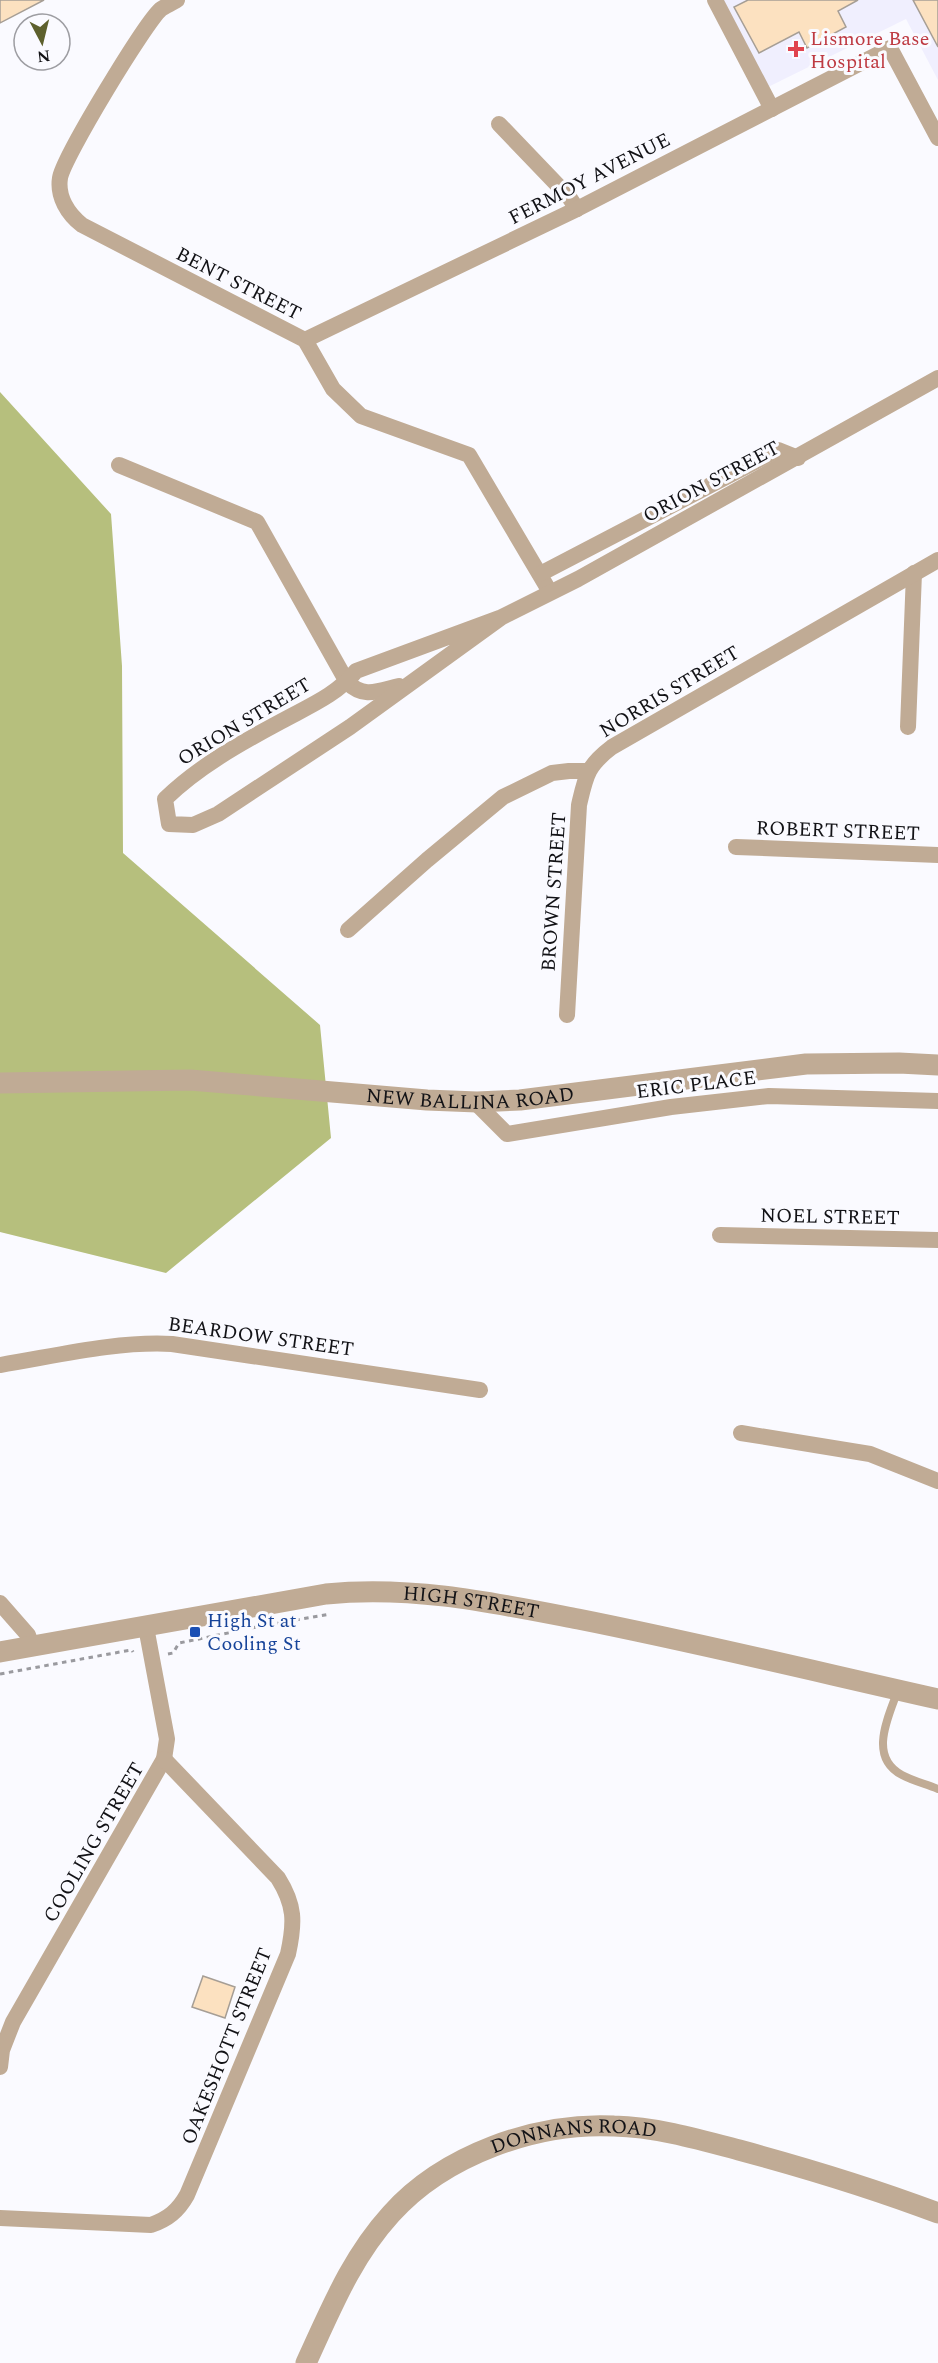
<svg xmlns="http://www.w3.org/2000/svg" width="938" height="2363" font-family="Spectral,serif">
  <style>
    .built { fill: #f0effe }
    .forest { fill: #b6bf7d }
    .building { fill: #fce1c0; stroke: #a69e95; stroke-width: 1.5 }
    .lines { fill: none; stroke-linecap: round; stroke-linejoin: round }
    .path { stroke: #9a9a9f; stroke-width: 3; stroke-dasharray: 4.5 4.5; stroke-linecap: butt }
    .service { stroke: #c0ab95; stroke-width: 8 }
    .minor { stroke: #c0ab95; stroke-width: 16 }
    .tertiary { stroke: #c0ab95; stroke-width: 21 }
    .health-dot { fill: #e0444e; stroke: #fafaff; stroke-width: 2 }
    .transit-dot { fill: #1a4fb4; stroke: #fafaff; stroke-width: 2 }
    .labels { text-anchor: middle; stroke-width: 6; stroke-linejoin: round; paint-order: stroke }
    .health-label { font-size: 20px; fill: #be3a42; stroke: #fafaff; text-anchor: start }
    .street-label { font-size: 20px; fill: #121216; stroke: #fafaff }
    .transit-label { font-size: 20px; fill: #164399; stroke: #fafaff; text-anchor: start }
  </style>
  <rect width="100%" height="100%" fill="#fafaff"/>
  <path class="built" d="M723 0H938V80L906 19 768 87Z"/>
  <path class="forest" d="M0 392 111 514 122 666 123 853 320 1025 331 1138 166 1273 0 1232Z"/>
  <g class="building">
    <path d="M0 0H44L0 23Z"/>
    <path d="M748 0H858L838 11 846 27 807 48 799 32 759 53 734 7Z"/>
    <path d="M913 0H938V47Z"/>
    <path d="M203 1976 235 1987 225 2018 192 2007Z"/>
  </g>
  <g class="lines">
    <g class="path">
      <path d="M251 1628 330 1614"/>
      <path d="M168 1654 173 1653 179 1643 233 1632"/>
      <path d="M0 1674 120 1652 132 1650 133 1652"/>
    </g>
    <path class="service" d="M898 1690C888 1718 868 1757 902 1775 913 1781 926 1784 938 1789"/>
    <g class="minor">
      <path d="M177 0C172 3 166 6 161 9 145 23 63 158 60 178 57 197 68 214 82 225L305 340 333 389 361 416 469 455 550 592"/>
      <path d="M715 0 772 109"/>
      <path d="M499 124 569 197 577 209"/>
      <path d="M305 340 577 209 890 48 938 138"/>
      <path d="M119 465 257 522 347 682C364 699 378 691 399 686"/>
      <path d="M540 574 778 450 798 458"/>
      <path d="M502 617 356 671C337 695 307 707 280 722 239 744 198 767 165 799L169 824 193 825 218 814 350 727 502 617 578 579 938 378"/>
      <path d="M908 727 914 573"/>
      <path d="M736 847 938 855"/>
      <path d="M348 930 427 860 503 797 552 773 569 771H587"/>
      <path d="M567 1015 579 805C586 775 587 766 612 747L938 560"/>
      <path d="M475 1102 507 1134 671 1107 769 1096 938 1101"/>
      <path d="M720 1235 938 1240"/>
      <path d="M0 1365C56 1356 115 1341 172 1344L480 1390"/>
      <path d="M741 1433 870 1454 938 1481"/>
      <path d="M0 1603 28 1635 32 1647"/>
      <path d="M0 2067 2 2050 13 2022 164 1759 167 1739 146 1627"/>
      <path d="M0 2218 151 2225C168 2219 178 2211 187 2195L288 1954C295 1922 295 1905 278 1878L164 1759"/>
    </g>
    <g class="tertiary">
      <path id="s1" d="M0 1083 190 1080 427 1100 477 1102 520 1100 806 1064 899 1063 938 1065"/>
      <path id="s2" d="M0 1652 326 1594C411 1585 495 1603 578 1619 699 1643 818 1672 938 1699"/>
      <path id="s3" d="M306 2363C331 2309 351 2258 391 2214 444 2155 536 2122 614 2126 656 2127 698 2139 739 2150 806 2168 872 2188 938 2213"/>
    </g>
  </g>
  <path class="health-dot" d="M793 40h6v6h6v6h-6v6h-6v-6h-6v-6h6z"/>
  <rect class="transit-dot" x="189" y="1626" width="12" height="12" rx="3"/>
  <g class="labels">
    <g class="health-label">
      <text x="810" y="45">Lismore Base<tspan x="810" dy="23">Hospital</tspan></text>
    </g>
    <g class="street-label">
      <text transform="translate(589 178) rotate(-27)" y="7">FERMOY AVENUE</text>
      <text transform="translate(239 283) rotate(27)" y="7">BENT STREET</text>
      <text transform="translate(711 481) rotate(-28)" y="7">ORION STREET</text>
      <text transform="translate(669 691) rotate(-31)" y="7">NORRIS STREET</text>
      <text transform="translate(244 721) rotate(-31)" y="7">ORION STREET</text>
      <text transform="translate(838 830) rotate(2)" y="7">ROBERT STREET</text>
      <text transform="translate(553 892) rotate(-86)" y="7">BROWN STREET</text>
      <text transform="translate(696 1084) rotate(-7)" y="7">ERIC PLACE</text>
      <text dy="7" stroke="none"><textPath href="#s1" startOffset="471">NEW BALLINA ROAD</textPath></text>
      <text transform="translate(830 1216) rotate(1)" y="7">NOEL STREET</text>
      <text transform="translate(261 1336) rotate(8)" y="7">BEARDOW STREET</text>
      <text dy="7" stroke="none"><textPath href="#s2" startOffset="477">HIGH STREET</textPath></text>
      <text transform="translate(93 1842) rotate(-60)" y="7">COOLING STREET</text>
      <text transform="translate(226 2046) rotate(-68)" y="7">OAKESHOTT STREET</text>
      <text dy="7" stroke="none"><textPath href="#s3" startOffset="378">DONNANS ROAD</textPath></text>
    </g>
    <g class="transit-label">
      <text x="207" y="1627">High St at<tspan x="207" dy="23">Cooling St</tspan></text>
    </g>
  </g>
  <g transform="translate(42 42) rotate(173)"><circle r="28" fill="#fafaff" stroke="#9d9da2" stroke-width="1.5"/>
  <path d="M0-4.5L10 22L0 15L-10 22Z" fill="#5d602d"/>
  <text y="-9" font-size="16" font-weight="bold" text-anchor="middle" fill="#121216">N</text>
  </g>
</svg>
